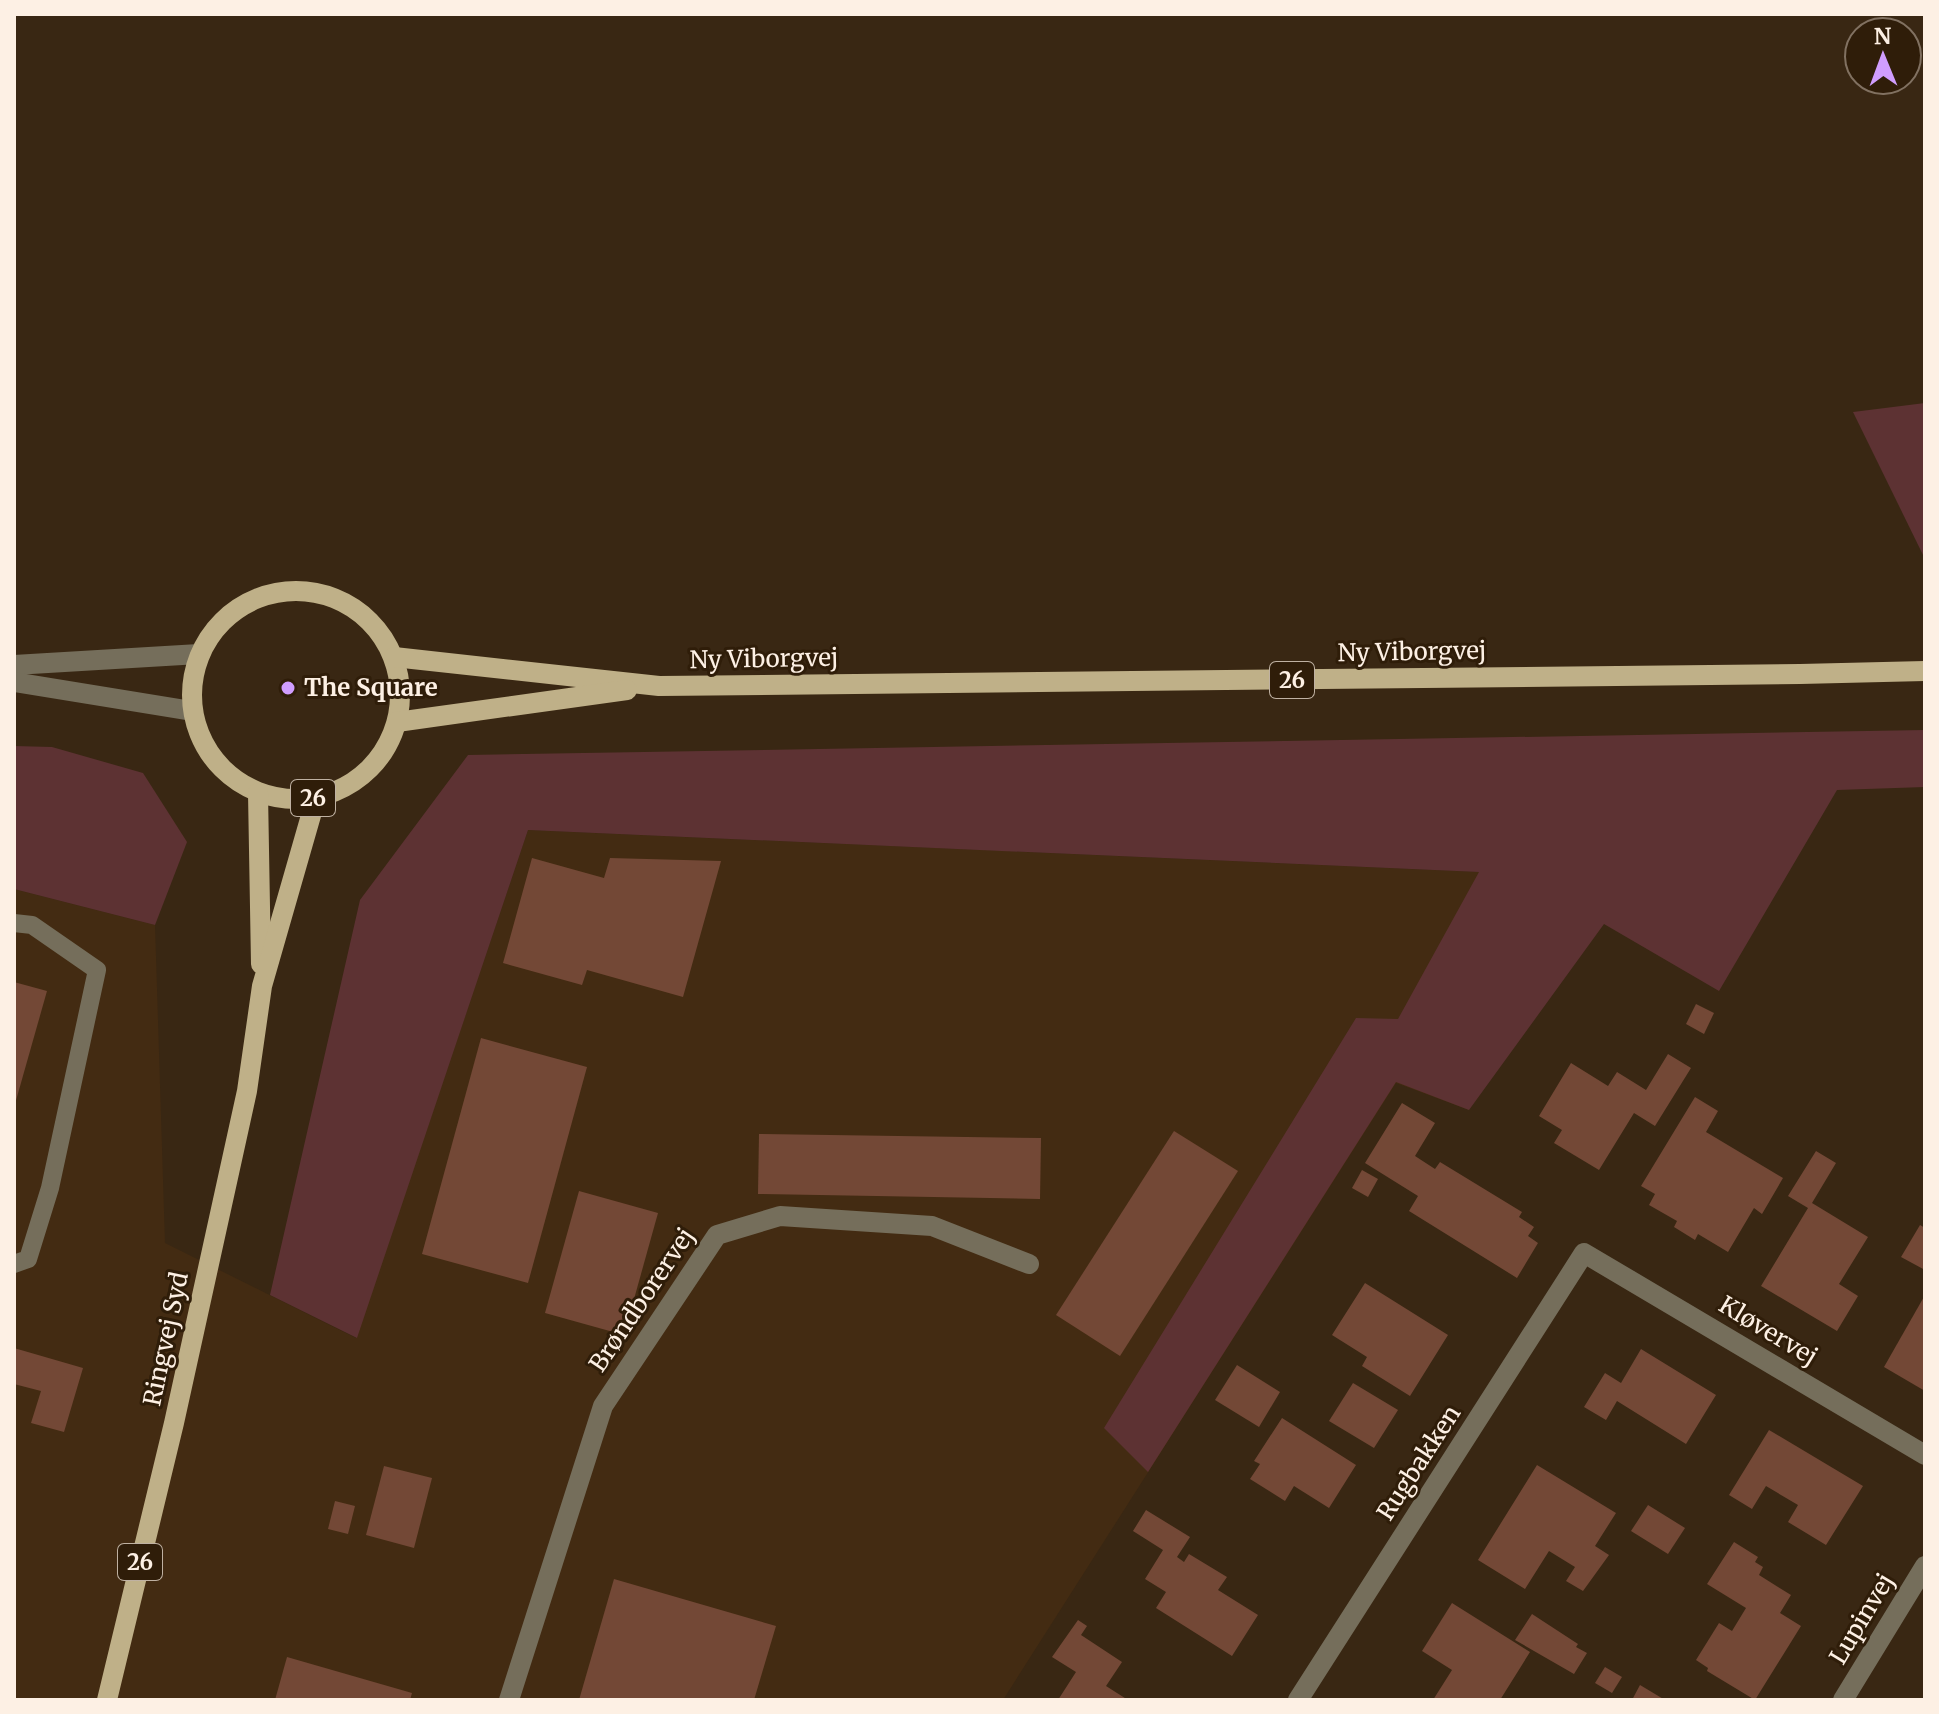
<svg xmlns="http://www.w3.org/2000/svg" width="1939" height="1714" font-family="Merriweather,serif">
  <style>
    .built { fill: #432b12 }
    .green { fill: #5d3233 }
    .building { fill: #734836 }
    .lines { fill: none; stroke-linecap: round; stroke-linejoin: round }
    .service { stroke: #756e5b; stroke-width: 18 }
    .minor { stroke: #756e5b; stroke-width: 20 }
    .tertiary { stroke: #756e5b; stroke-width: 20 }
    .primary { stroke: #bfb088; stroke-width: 20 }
    .poi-dot { fill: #d09dfe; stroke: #2f1d09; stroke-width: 3 }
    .labels { text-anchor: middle; stroke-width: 6; stroke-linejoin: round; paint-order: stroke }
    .shield { fill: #2f1d09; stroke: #bfb1a2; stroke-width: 2 }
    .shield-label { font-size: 22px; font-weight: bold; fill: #fdf0e4 }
    .street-label { font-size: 24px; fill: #fdf0e4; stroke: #2f1d09 }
    .poi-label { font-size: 24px; font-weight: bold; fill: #fdf0e4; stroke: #2f1d09; text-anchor: start }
  </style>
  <rect width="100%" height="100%" fill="#392713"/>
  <path class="built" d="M528 830 1480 872 1469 1110 1396 1083 1003 1700H14V889L155 925 165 1243 356 1338Z"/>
  <g class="green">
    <path d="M1925 403V559L1853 412Z"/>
    <path d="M1925 730V787L1837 790 1719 991 1604 924 1469 1110 1396 1082 1148 1472 1104 1428 1356 1018 1398 1019 1479 872 528 830 357 1338 270 1295 360 900 468 755Z"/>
    <path d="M14 746 52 747 143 773 187 842 155 925 14 889Z"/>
  </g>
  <g class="building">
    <path d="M532 858 604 878 610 858 721 861 683 997 587 970 582 985 503 963Z"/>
    <path d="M14 982 47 991 15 1104 14 1103Z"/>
    <path d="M1696 1004 1714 1013 1704 1034 1686 1024Z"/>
    <path d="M481 1038 587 1067 528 1283 422 1254Z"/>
    <path d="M1668 1054 1691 1068 1655 1126 1634 1113 1599 1170 1554 1143 1562 1130 1539 1116 1571 1063 1608 1086 1617 1072 1646 1090Z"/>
    <path d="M1695 1097 1718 1111 1706 1132 1783 1178 1762 1214 1754 1208 1728 1252 1698 1234 1695 1240 1674 1227 1677 1221 1649 1205 1655 1194 1641 1186Z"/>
    <path d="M1402 1103 1435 1123 1415 1156 1435 1169 1440 1162 1522 1212 1519 1217 1534 1227 1528 1236 1538 1243 1517 1278 1409 1211 1418 1196 1365 1163Z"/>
    <path d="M1174 1131 1238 1171 1120 1356 1056 1315Z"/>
    <path d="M759 1134 1041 1138 1040 1199 758 1194Z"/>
    <path d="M1816 1151 1836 1163 1812 1203 1868 1237 1839 1284 1858 1296 1837 1331 1761 1286 1808 1208 1788 1196Z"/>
    <path d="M1362 1170 1378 1179 1368 1197 1352 1188Z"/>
    <path d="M579 1191 658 1213 624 1335 545 1313Z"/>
    <path d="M1920 1225 1925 1228V1270L1901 1257Z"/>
    <path d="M1365 1283 1448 1335 1410 1396 1362 1366 1367 1357 1332 1335Z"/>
    <path d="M1925 1295V1391L1884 1367Z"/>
    <path d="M14 1348 83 1368 64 1432 31 1423 41 1391 14 1384Z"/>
    <path d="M1641 1349 1716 1395 1686 1444 1617 1401 1606 1420 1584 1407 1605 1373 1621 1383Z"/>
    <path d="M1237 1365 1280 1392 1259 1427 1215 1400Z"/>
    <path d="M1353 1383 1398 1410 1374 1448 1329 1421Z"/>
    <path d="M1282 1418 1356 1465 1329 1508 1294 1486 1285 1501 1250 1479 1260 1464 1254 1461Z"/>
    <path d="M1769 1430 1863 1486 1826 1545 1788 1522 1798 1505 1766 1486 1752 1509 1729 1495Z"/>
    <path d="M1537 1465 1616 1513 1595 1546 1609 1555 1583 1591 1566 1581 1575 1567 1549 1551 1525 1589 1478 1560Z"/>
    <path d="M384 1466 432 1478 414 1548 366 1535Z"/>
    <path d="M335 1501 355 1506 348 1534 328 1529Z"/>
    <path d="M1648 1505 1685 1528 1668 1554 1631 1531Z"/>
    <path d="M1146 1510 1190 1537 1177 1557 1184 1562 1189 1554 1227 1577 1218 1590 1258 1615 1232 1656 1156 1608 1166 1592 1145 1579 1163 1550 1133 1531Z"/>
    <path d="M1734 1542 1758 1557 1755 1562 1763 1567 1759 1575 1791 1595 1780 1613 1801 1626 1755 1700 1707 1671 1708 1668 1696 1660 1719 1623 1732 1631 1746 1608 1707 1584Z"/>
    <path d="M614 1579 776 1626 754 1700H579Z"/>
    <path d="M1452 1603 1530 1652 1500 1700H1433L1452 1670 1422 1651Z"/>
    <path d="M1532 1614 1578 1644 1576 1647 1587 1653 1574 1674 1515 1640Z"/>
    <path d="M1078 1620 1087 1626 1081 1635 1122 1662 1106 1686 1128 1700H1058L1076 1672 1052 1657Z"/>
    <path d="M287 1657 412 1693 410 1700H275Z"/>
    <path d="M1605 1667 1622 1677 1612 1693 1595 1683Z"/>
    <path d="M1640 1685 1665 1700H1632Z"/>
  </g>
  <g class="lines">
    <path class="service" d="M14 923 32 925 97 970 50 1188 28 1259 14 1264"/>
    <g class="minor">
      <path d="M509 1700 603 1406 717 1235 780 1216 932 1226 1029 1264"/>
      <path d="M1298 1700 1584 1253 1925 1455"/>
      <path d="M1843 1700 1925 1566"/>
    </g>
    <g class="tertiary">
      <path d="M14 665 199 654"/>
      <path d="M14 682 192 711"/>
    </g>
    <g class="primary">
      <circle cx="296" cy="695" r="104"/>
      <path d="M394 657 659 686 1800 674 1925 671"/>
      <path d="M397 722 627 690"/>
      <path d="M258 793 261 964"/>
      <path d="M107 1700 174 1423 247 1091 262 986 316 798"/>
    </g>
  </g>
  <circle class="poi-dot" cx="288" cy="688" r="8"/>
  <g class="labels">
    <g class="shield">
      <rect x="1270" y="662" width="44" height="36" rx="6"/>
      <rect x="291" y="780" width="44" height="36" rx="6"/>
      <rect x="118" y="1544" width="44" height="36" rx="6"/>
    </g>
    <g class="shield-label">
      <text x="1292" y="688">26</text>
      <text x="313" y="806">26</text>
      <text x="140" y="1570">26</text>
    </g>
    <g class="street-label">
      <text transform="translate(1412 652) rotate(-1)" y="8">Ny Viborgvej</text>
      <text transform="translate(764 659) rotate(-1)" y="8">Ny Viborgvej</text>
      <text transform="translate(642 1300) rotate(-56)" y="8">Brøndborervej</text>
      <text transform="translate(1768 1331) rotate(31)" y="8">Kløvervej</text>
      <text transform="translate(166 1339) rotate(-78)" y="8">Ringvej Syd</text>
      <text transform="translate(1419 1463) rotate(-57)" y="8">Rugbakken</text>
      <text transform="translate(1862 1619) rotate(-59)" y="8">Lupinvej</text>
    </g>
    <g class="poi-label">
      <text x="304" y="696">The Square</text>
    </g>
  </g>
  <rect width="1939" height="1714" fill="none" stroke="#fdf0e4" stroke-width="32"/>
  <g transform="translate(1883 56) rotate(359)"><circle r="38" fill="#2f1d09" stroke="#817161" stroke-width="2"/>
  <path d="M0-6L14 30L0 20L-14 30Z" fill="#d09dfe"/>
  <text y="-12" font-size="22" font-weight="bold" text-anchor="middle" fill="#fdf0e4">N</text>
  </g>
</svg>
